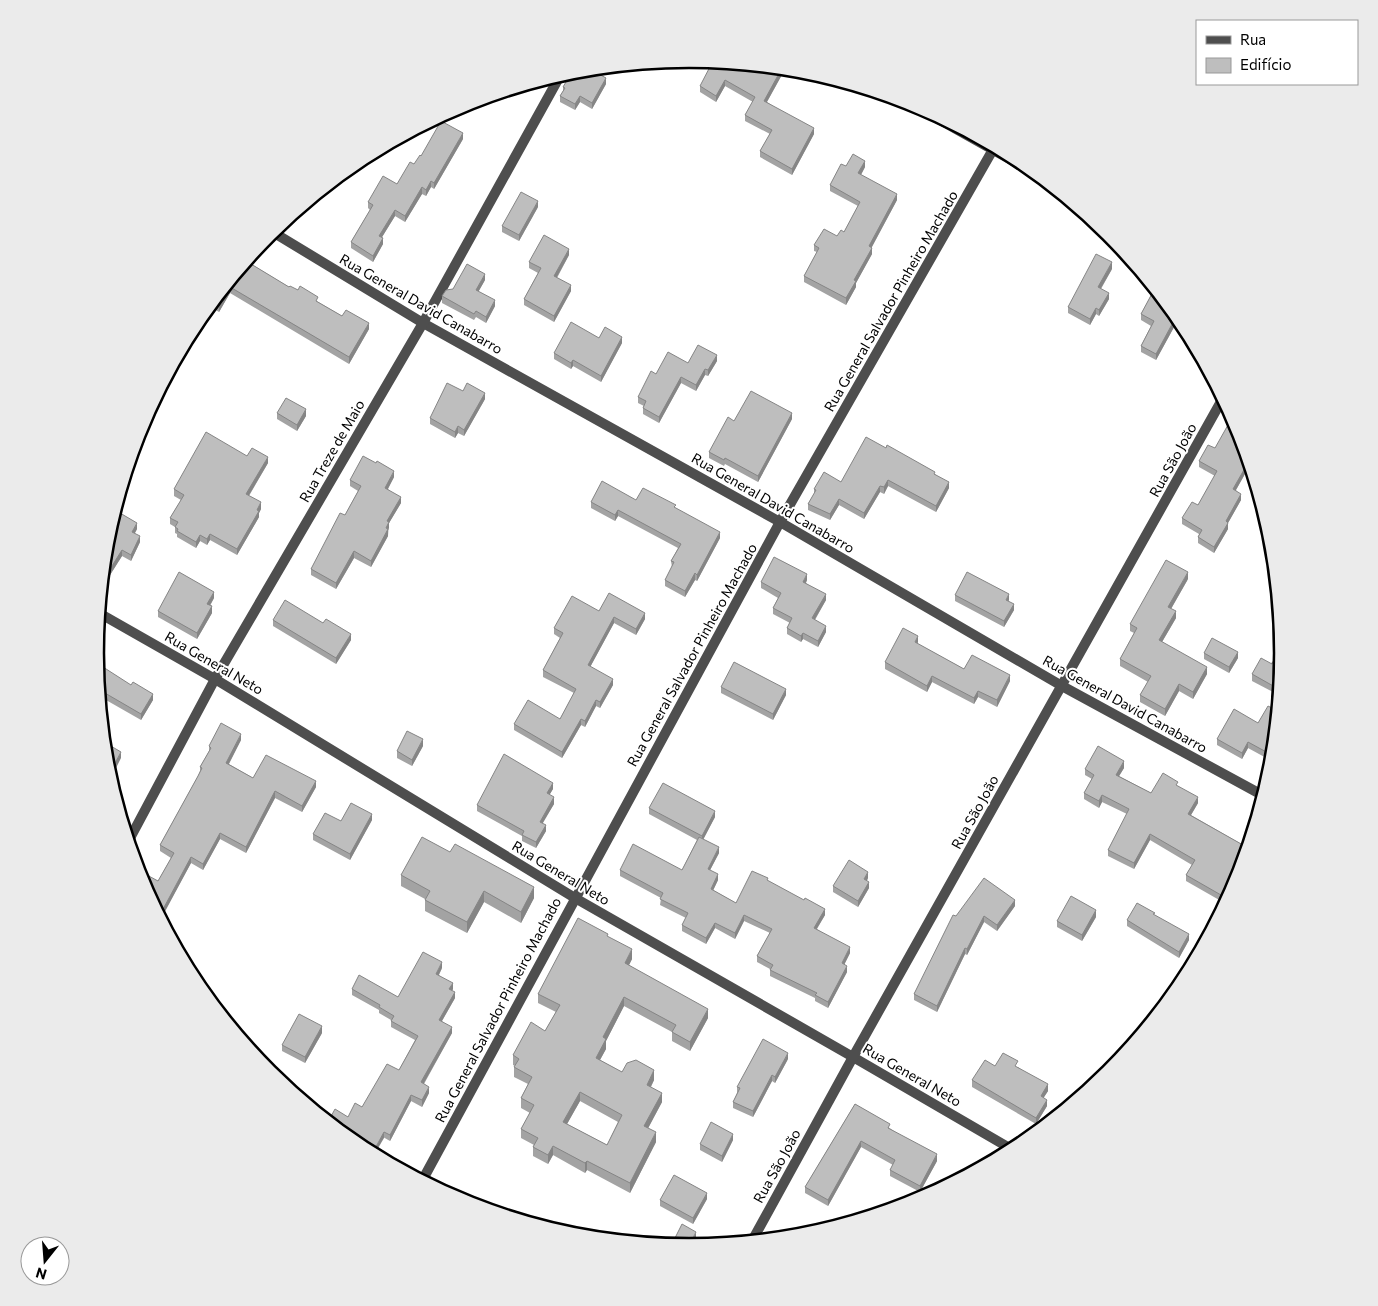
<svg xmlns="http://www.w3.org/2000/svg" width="1378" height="1306" font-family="Commissioner,sans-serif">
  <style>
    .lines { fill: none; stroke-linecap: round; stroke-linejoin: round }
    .street { stroke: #4e4e4e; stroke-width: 10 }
    .wall { fill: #a3a3a3; fill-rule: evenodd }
    .shaded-wall { fill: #858585 }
    .building { fill: #bebebe; stroke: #858585; fill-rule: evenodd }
    .labels { text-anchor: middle; stroke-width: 4; stroke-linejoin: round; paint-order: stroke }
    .street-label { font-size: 14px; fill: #000; stroke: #fff }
    .rim { fill: none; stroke: #000; stroke-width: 2.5 }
  </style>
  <rect width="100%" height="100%" fill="#fff"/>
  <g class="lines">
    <g class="street">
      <path d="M906 101 1040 176"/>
      <path d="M271 231 423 323 780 522 1062 686 1264 796"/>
      <path d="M99 613 215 679 575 898 853 1057 1013 1150"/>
      <path d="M128 842 215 679 423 323 561 74"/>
      <path d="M422 1181 780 522 995 146"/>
      <path d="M752 1241 853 1057 1223 398"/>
    </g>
  </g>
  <g class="wall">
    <path d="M748 68H784V71L767 102 814 134 792 175 760 157V151L770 134 745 121V115L753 102 725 86 716 102 700 92V86Z"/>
    <path d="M606 84 592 109 580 102 575 110 560 102V96L563 91V87Z"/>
    <path d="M463 139 434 189 431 187 426 196 422 194 405 222 395 216 382 237 383 244 373 262 351 248V242L370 210 368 208V202L397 184 421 156Z"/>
    <path d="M846 166 865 167 861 175 897 200 872 247V254L856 283V287L846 305 804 282V276L817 252 814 251V245L837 236 844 232 858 206 830 191V185Z"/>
    <path d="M538 207 519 241 502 232V226Z"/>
    <path d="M569 255 557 278 571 291 554 322 524 305V299L538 273 529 268V262Z"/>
    <path d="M246 261 289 287 298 290 342 316 369 329 349 364 230 293 219 312 209 306Z"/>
    <path d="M1112 269 1101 289 1109 299 1099 316 1096 314 1090 325 1068 313V307Z"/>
    <path d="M485 280 478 292 495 306 486 323 476 317 474 320 442 303V296L453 289Z"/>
    <path d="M1155 288 1179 318 1156 360 1141 352V346L1151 326 1141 320V314Z"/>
    <path d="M599 338 622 343 601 382 573 366 571 369 554 359V353Z"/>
    <path d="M717 361 708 376 705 375 696 391 681 383 659 423 643 414V408L644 406 638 403V397L656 374 688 363Z"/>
    <path d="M463 391 485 399 464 436 458 433 455 438 430 424V418Z"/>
    <path d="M277 413 306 416 297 431 277 419Z"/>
    <path d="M792 419 758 482 725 464 724 466 709 458V452Z"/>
    <path d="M1238 426 1250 465 1236 490 1241 500 1228 523V529L1214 553 1198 543V537L1199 534 1182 524V518L1198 505 1215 476 1199 467V461L1215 448Z"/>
    <path d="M247 456 268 463 249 496 261 509 259 513V517L237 555 210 540 207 545 200 541 196 548 177 537V534L175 533V527L170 524V518L181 500 174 496V489Z"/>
    <path d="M935 474 949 488 936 512 888 486 884 494 880 492 864 519 839 505 830 520 808 510V504L814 494V489L841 482Z"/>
    <path d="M394 477 388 489 401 503 389 523 388 536 371 567 354 558 336 589 311 575V569L345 515 358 491 350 486V480Z"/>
    <path d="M636 500 676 508 720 538 697 581 695 580 685 597 665 586V580L672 567 671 561 678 548 618 516 615 521 591 508V502Z"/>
    <path d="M137 529 135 533 140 542 131 561 122 556 110 575 103 571 106 537Z"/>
    <path d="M1188 579 1171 609 1176 618 1162 642 1207 674 1193 699 1179 691 1165 716 1140 702V695L1148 682 1120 666V659L1134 633 1130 631V624Z"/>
    <path d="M807 580 806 583 826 600 815 620 826 632 818 647 803 639 801 642 787 634V628L790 623 773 614V608L778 598 761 588V582Z"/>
    <path d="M955 595 1009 600 1008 601 1014 610 1004 627 955 601Z"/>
    <path d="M214 598 210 606 212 613 197 639 158 617V611Z"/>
    <path d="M599 611 645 619 636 635 614 623 590 667 613 685 600 708 596 706 585 727 581 725 562 758 514 730V724L560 719 574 693 543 677V670L560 638 554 634V628Z"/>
    <path d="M273 620 323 623 351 640 336 664 273 626Z"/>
    <path d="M918 642V644L964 669 1010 681 997 707 978 697 974 704 932 682 927 692 885 669V662Z"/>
    <path d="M1204 653 1238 658 1229 673 1204 659Z"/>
    <path d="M1283 656 1280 684 1275 693 1252 681V674Z"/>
    <path d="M96 662 103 668 153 700 141 720 99 696Z"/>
    <path d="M721 687 786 695 773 720 721 693Z"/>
    <path d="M1278 711 1273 754 1270 760 1248 748 1242 759 1217 745V739L1258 723Z"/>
    <path d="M241 740 229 764 253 778 316 787 302 812 275 798 246 853 220 839 203 870 191 863 163 914 164 921 158 881 171 858 160 851V845L198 776 200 771V767L209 751V746Z"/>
    <path d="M423 746 412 766 397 758V751Z"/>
    <path d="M1124 768 1119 776 1151 793 1178 786 1198 803 1191 815 1243 845 1251 838 1238 881 1236 885 1232 883 1221 901 1186 881V875L1192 865 1150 840 1134 869 1108 856V850L1127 814 1102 802 1099 808 1084 799V793L1092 779 1085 775V769Z"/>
    <path d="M553 789 549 795 554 804 542 823 546 831 536 848 522 841V836L477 811V805Z"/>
    <path d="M649 808 715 817 703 839 719 853 710 870 718 880 713 890 736 903 768 881 825 915 817 929 850 953 844 965 847 972 828 1008 815 1001V998L770 976V969L757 962V956L770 933 744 921 735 939 715 928 706 944 682 931V925L686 918 660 905 661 898 620 876V870H682L697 840 649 814Z"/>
    <path d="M372 820 350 860 313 840V834L341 821Z"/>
    <path d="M401 875 534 898 521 923 484 902 467 933 425 911V899L401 886Z"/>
    <path d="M868 878 867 881 869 888 858 907 833 892V886Z"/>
    <path d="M1015 906 997 931 984 922 967 955 965 954 937 1012 914 1000V994L956 916Z"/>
    <path d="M1155 915 1189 940 1179 958 1127 926V920Z"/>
    <path d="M1096 917 1082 941 1057 927V921Z"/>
    <path d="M608 937 632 959 629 965 708 1018 690 1051 672 1041V1032L624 1006 606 1041V1049L600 1060 622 1072 654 1080 651 1087 662 1102 648 1128 656 1142 630 1193 587 1170 585 1173 553 1155 548 1164 533 1156V1147L534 1145 521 1138V1129L530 1113 521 1108V1098L528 1084 514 1077V1067L515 1066 513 1065V1055L545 1031 556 1012 538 1003V994ZM580 1101 618 1122 607 1145 567 1124Z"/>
    <path d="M442 968 439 975 453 989 452 991 455 998 442 1021 452 1033 424 1084 429 1093 422 1107 411 1101 390 1141 348 1117 362 1107 399 1070 415 1040 391 1027V1020L379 1013V1010L352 995V989L398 997Z"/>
    <path d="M322 1033 305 1063 282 1051V1045Z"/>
    <path d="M788 1059 775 1083 772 1081 753 1117 733 1108V1102L737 1093V1087Z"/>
    <path d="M995 1066 1018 1067 1048 1091 1043 1098 1047 1106 1036 1124 972 1087V1080Z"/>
    <path d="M855 1104 937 1161 920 1192 890 1176V1170L893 1165 861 1147 828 1206 805 1193V1187Z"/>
    <path d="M733 1140 722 1162 700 1150V1144Z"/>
    <path d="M707 1199 693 1224 660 1206V1200Z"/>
    <path d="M675 1238 696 1239 692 1247H689L678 1246 675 1244Z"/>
  </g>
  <g class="shaded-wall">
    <path d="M782 68H784V71L764 107V101Z"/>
    <path d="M606 78V84L592 109V103Z"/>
    <path d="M725 80V86L716 102V96Z"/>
    <path d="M580 96V102L575 110V104Z"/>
    <path d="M814 128V134L792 175V169Z"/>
    <path d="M463 133V139L434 189V183Z"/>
    <path d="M865 161V167L858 180V173Z"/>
    <path d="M431 181V187L426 196V190Z"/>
    <path d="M422 187V194L405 222V216Z"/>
    <path d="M897 194V200L869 252V246Z"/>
    <path d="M538 201V207L519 241V235Z"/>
    <path d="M395 210V216L379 242V236Z"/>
    <path d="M383 238V244L373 262V256Z"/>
    <path d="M872 248V254L856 283V287L846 305V298L854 280Z"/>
    <path d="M569 249V255L554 282V276Z"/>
    <path d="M1112 262V269L1098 293V287Z"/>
    <path d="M485 274V280L476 296V290Z"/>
    <path d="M571 285V291L554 322V316Z"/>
    <path d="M230 287V293L219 312V306Z"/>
    <path d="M1109 293V299L1099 316V310Z"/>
    <path d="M495 300V306L486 323V317Z"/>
    <path d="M1096 308V314L1090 325V319Z"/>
    <path d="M1177 315 1179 318 1156 360V354Z"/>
    <path d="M369 323V329L349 364V357Z"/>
    <path d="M622 337V343L601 382V376Z"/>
    <path d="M717 355V361L708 376V370Z"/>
    <path d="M573 360V366L571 369V363Z"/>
    <path d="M705 369V375L696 391V385Z"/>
    <path d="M681 377V383L659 423V417Z"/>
    <path d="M485 393V399L464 436V430Z"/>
    <path d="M306 409V416L297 431V425Z"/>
    <path d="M792 413V419L758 482V476Z"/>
    <path d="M458 426V433L455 438V432Z"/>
    <path d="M268 457V463L246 500V494Z"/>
    <path d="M1249 461 1250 465 1233 495V489Z"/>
    <path d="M394 471V477L385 494V488Z"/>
    <path d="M888 480V486L884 494V487Z"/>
    <path d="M949 482V488L936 512V506Z"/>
    <path d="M880 486V492L864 519V513Z"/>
    <path d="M1241 494V500L1228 523V529L1214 553V547L1226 521Z"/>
    <path d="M401 497V503L389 523V528L386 534 387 521Z"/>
    <path d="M839 499V505L830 520V514Z"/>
    <path d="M261 502V509L259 513V517L237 555V549Z"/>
    <path d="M618 510V516L615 521V515Z"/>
    <path d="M137 523V529L132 538V532Z"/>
    <path d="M388 529V536L371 567V561Z"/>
    <path d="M720 532V538L697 581V575Z"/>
    <path d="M210 534V540L207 545V539Z"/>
    <path d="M200 535V541L196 548V542Z"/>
    <path d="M140 536V542L131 561V555Z"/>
    <path d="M122 550V556L110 575V569Z"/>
    <path d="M354 551V558L336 589V583Z"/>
    <path d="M1188 572V579L1168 614V607Z"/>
    <path d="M695 573V580L685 597V591Z"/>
    <path d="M807 574V580L803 588V582Z"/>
    <path d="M214 592V598L207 610V604Z"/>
    <path d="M826 594V600L812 624V618Z"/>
    <path d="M1009 594V600L1006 606V600Z"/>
    <path d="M1014 604V610L1004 627V621Z"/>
    <path d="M212 606V613L197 639V633Z"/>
    <path d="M1176 611V618L1159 647V640Z"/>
    <path d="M645 613V619L636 635V629Z"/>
    <path d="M614 617V623L588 671V665Z"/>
    <path d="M826 626V632L818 647V641Z"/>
    <path d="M803 633V639L801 642V636Z"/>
    <path d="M351 634V640L336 664V658Z"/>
    <path d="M918 636V642L915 648V642Z"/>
    <path d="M1238 652V658L1229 673V667Z"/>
    <path d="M1207 667V674L1193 699V692Z"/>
    <path d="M1010 675V681L997 707V700Z"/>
    <path d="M932 676V682L927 692V686Z"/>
    <path d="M1281 676 1280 684 1275 693V687Z"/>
    <path d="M613 679V685L600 708V702Z"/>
    <path d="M1179 684V691L1165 716V709Z"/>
    <path d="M786 689V695L773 720V714Z"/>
    <path d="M978 691V697L974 704V698Z"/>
    <path d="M153 694V700L141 720V714Z"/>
    <path d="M596 700V706L585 727V721Z"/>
    <path d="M581 719V725L562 758V752Z"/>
    <path d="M241 734V740L226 769V763Z"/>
    <path d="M423 739V746L412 766V760Z"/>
    <path d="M1248 742V748L1242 759V753Z"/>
    <path d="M1274 746 1273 754 1270 760V754Z"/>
    <path d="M121 752V758L110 780 108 776Z"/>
    <path d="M1124 761V768L1116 781V775Z"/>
    <path d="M316 781V787L302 812V806Z"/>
    <path d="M553 783V789L547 799V793Z"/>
    <path d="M275 791V798L246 853V847Z"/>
    <path d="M1102 795V802L1099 808V801Z"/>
    <path d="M554 797V804L540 828V822Z"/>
    <path d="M1198 797V803L1188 820V814Z"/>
    <path d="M715 811V817L702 842V836Z"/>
    <path d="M372 814V820L350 860V854Z"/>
    <path d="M546 825V831L536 848V842Z"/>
    <path d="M220 833V839L203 870V864Z"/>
    <path d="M1150 834V840L1134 869V863Z"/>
    <path d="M719 847V853L708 874V869Z"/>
    <path d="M191 857V863L161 919V913Z"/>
    <path d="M868 872V878L864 885V879Z"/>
    <path d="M718 874V880L711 895V889Z"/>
    <path d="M1232 876V883L1221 901V895Z"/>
    <path d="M869 882V888L858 907V901Z"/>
    <path d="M534 887V898L521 923V912Z"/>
    <path d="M484 891V902L467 933V922Z"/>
    <path d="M1015 900V906L997 931V925Z"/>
    <path d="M825 909V915L814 933V928Z"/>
    <path d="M1096 910V917L1082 941V935Z"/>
    <path d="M164 915V921L163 923 161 920Z"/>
    <path d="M744 915V921L735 939V933Z"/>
    <path d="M984 916V922L967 955V949Z"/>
    <path d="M715 923V928L706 944V938Z"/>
    <path d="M1189 934V940L1179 958V952Z"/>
    <path d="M850 947V953L842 969V963Z"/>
    <path d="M965 948V954L937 1012V1006Z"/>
    <path d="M632 949V959L625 973V963Z"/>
    <path d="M442 962V968L436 980V974Z"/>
    <path d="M847 966V972L828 1008V1002Z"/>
    <path d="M453 983V989L449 995V989Z"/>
    <path d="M455 992V998L439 1026V1020Z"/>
    <path d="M624 997V1006L606 1041V1049L596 1067V1058L603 1037Z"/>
    <path d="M708 1009V1018L690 1051V1042Z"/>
    <path d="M322 1026V1033L305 1063V1057Z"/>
    <path d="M452 1027V1033L421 1088V1082Z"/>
    <path d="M788 1053V1059L775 1083V1077Z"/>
    <path d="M654 1070V1080L647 1094V1085Z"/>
    <path d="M772 1075V1081L753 1117V1111Z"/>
    <path d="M1048 1084V1091L1041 1102V1096Z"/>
    <path d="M429 1087V1093L422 1107V1100Z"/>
    <path d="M580 1092V1101L563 1131V1122Z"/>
    <path d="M662 1093V1102L644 1136V1126Z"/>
    <path d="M411 1095V1101L390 1141V1135Z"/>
    <path d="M1047 1100V1106L1036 1124V1118Z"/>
    <path d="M384 1132V1138L374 1155 372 1154Z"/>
    <path d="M656 1132V1142L630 1193V1183Z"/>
    <path d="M733 1134V1140L722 1162V1156Z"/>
    <path d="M861 1141V1147L828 1206V1200Z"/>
    <path d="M553 1146V1155L548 1164V1155Z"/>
    <path d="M937 1154V1161L920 1192V1186Z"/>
    <path d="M587 1161V1170L585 1173V1163Z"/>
    <path d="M707 1193V1199L693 1224V1218Z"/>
    <path d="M696 1232V1239L692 1247H689Z"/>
  </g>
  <g class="building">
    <path d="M713 61 740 64 748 68 750 65 782 68 764 101 814 128 792 169 760 151 772 130 745 115 755 97 725 80 716 96 700 86Z"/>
    <path d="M590 69 606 78 592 103 580 96 575 104 560 96 565 88 563 87 573 70Z"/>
    <path d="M441 121 463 133 434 183 431 181 426 190 422 187 405 216 395 210 379 236 383 238 373 256 351 242 373 205 368 202 383 176 397 184 410 162 414 164 420 155 421 156Z"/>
    <path d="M853 154 865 161 858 173 897 194 869 246 872 248 854 280 856 281 846 298 804 276 819 248 814 245 824 229 837 236 841 230 844 232 860 202 830 185 841 164 846 166Z"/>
    <path d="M521 192 538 201 519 235 502 226Z"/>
    <path d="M544 235 569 249 554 276 571 285 554 316 524 299 541 268 529 262Z"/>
    <path d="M1096 254 1112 262 1098 287 1109 293 1099 310 1096 308 1090 319 1068 307Z"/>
    <path d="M246 261 289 287 290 286 298 290 300 286 318 297 316 301 342 316 346 310 369 323 349 357 230 287 219 306 212 302Z"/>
    <path d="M467 264 485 274 476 290 495 300 486 317 476 311 474 314 442 296 446 290 453 289Z"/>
    <path d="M1155 288 1177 315 1156 354 1141 346 1154 321 1141 314Z"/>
    <path d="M571 322 599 338 605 327 622 337 601 376 573 360 571 363 554 353Z"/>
    <path d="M698 345 717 355 708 370 705 369 696 385 681 377 659 417 643 408 646 401 638 397 651 371 656 374 668 352 688 363Z"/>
    <path d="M447 383 463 391 467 383 485 393 464 430 458 426 455 432 430 418Z"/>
    <path d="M751 391 792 413 758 476 725 458 724 460 709 452 728 417 734 421Z"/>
    <path d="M286 398 306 409 297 425 277 413Z"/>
    <path d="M1233 416 1238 426 1249 461 1233 489 1241 494 1226 521 1228 523 1214 547 1198 537 1202 530 1182 518 1192 502 1198 505 1217 471 1199 461 1208 445 1215 448Z"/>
    <path d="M206 432 247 456 252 448 268 457 246 494 261 502 257 510 259 511 237 549 210 534 207 539 200 535 196 542 177 531 178 529 175 527 178 522 170 518 184 495 174 489Z"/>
    <path d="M866 437 886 448 887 445 935 472 934 474 949 482 936 506 888 480 884 487 880 486 864 513 839 499 830 514 808 504 816 490 814 489 824 472 841 482Z"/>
    <path d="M363 456 376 463 377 461 394 471 385 488 401 497 387 521 389 522 386 528 388 529 371 561 354 551 336 583 311 569 340 513 345 515 361 486 350 480Z"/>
    <path d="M602 481 636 500 643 488 676 505 674 507 720 532 697 575 695 573 685 591 665 580 674 562 671 561 681 544 618 510 615 515 591 502Z"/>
    <path d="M120 513 137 523 132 532 140 536 131 555 122 550 110 569 103 565 106 537Z"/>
    <path d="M774 557 807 574 803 582 826 594 812 618 826 626 818 641 803 633 801 636 787 628 792 618 773 608 781 593 761 582Z"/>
    <path d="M1166 560 1188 572 1168 607 1176 611 1159 640 1207 667 1193 692 1179 684 1165 709 1140 695 1151 676 1120 659 1137 628 1130 624Z"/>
    <path d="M179 572 214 592 207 604 212 606 197 633 158 611Z"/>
    <path d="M967 572 1009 594 1006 600 1014 604 1004 621 955 595Z"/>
    <path d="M609 593 645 613 636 629 614 617 588 665 613 679 600 702 596 700 585 721 581 719 562 752 514 724 528 700 560 719 576 689 543 670 563 633 554 628 572 596 599 611Z"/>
    <path d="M285 600 323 623 326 619 351 634 336 658 273 620Z"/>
    <path d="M903 628 918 636 915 642 964 669 972 655 1010 675 997 700 978 691 974 698 932 676 927 686 885 662Z"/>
    <path d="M1212 638 1238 652 1229 667 1204 653Z"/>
    <path d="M1277 653 1283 656 1281 676 1275 687 1252 674 1261 658 1272 664Z"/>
    <path d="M96 662 103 666V667L131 685 133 682 153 694 141 714 98 689Z"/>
    <path d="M734 662 786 689 773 714 721 687Z"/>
    <path d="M1268 706 1278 711 1274 746 1270 754 1248 742 1242 753 1217 739 1234 709 1258 723Z"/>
    <path d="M221 723 241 734 226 763 253 778 266 755 316 781 302 806 275 791 246 847 220 833 203 864 191 857 161 913 164 915 161 920 140 880 136 869 158 881 174 853 160 845 198 776 202 768 200 767 211 748 209 746Z"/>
    <path d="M407 731 423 739 412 760 397 751Z"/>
    <path d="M104 742 121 752 108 776 106 769Z"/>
    <path d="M1098 746 1124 761 1116 775 1151 793 1163 773 1178 782 1176 785 1198 797 1188 814 1243 845 1248 836 1251 838 1238 880 1232 876 1221 895 1186 875 1195 860 1150 834 1134 863 1108 850 1129 809 1102 795 1099 801 1084 793 1094 775 1085 769Z"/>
    <path d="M504 754 553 783 547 793 554 797 540 822 546 825 536 842 522 835 524 831 477 805Z"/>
    <path d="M663 783 715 811 702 836 649 808Z"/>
    <path d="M351 803 372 814 350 854 313 834 325 813 341 821Z"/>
    <path d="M422 837 450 852 455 844 534 887 521 912 484 891 467 922 425 900 430 891 401 875Z"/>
    <path d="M699 837 719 847 708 869 718 874 711 889 736 903 752 871 768 878 767 880 804 900 805 898 825 909 814 928 850 947 842 963 847 966 828 1002 815 995 817 993 770 970 773 965 757 956 772 929 744 915 735 933 715 923 706 938 682 925 688 913 660 899 663 893 620 870 633 844 682 870Z"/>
    <path d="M849 860 868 872 864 879 869 882 858 901 833 886Z"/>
    <path d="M984 878 1015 900 997 925 984 916 967 949 965 948 937 1006 914 994 953 915 956 916Z"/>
    <path d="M1071 896 1096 910 1082 935 1057 921Z"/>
    <path d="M1137 903 1155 913 1153 914 1189 934 1179 952 1127 920Z"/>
    <path d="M578 918 608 934 607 936 632 949 625 963 708 1009 690 1042 672 1032 676 1025 624 997 603 1037 606 1039 596 1058 622 1072 627 1063 636 1060 654 1070 647 1085 662 1093 644 1126 656 1132 630 1183 587 1161 585 1163 553 1146 548 1155 533 1147 538 1138 521 1129 534 1105 521 1098 532 1077 514 1067 519 1059 513 1055 531 1022 545 1031 560 1005 538 994ZM580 1092 622 1115 607 1145 563 1122Z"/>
    <path d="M423 952 442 962 436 974 453 983 449 989 455 992 439 1020 452 1027 421 1082 429 1087 422 1100 411 1095 390 1135 384 1132 372 1154 359 1147 328 1122 335 1109 348 1117 355 1103 362 1107 387 1064 399 1070 418 1036 391 1021 394 1016 379 1007 380 1005 352 989 359 975 398 997Z"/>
    <path d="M299 1014 322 1026 305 1057 282 1045Z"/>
    <path d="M763 1039 788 1053 775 1077 772 1075 753 1111 733 1102 740 1088 737 1087Z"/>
    <path d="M1003 1053 1018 1061 1015 1066 1048 1084 1041 1096 1047 1100 1036 1118 972 1080 985 1060 995 1066Z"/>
    <path d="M855 1104 890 1124 888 1128 937 1154 920 1186 890 1170 895 1160 861 1141 828 1200 805 1187Z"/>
    <path d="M711 1122 733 1134 722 1156 700 1144Z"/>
    <path d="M674 1175 707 1193 693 1218 660 1200Z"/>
    <path d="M682 1224 696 1232 689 1246 675 1238Z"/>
  </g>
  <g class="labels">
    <g class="street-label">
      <text transform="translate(891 301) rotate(-60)" y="5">Rua General Salvador Pinheiro Machado</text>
      <text transform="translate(421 304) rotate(30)" y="5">Rua General David Canabarro</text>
      <text transform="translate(332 451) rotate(-60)" y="5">Rua Treze de Maio</text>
      <text transform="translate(1173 460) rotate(-61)" y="5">Rua São João</text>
      <text transform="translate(773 503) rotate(30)" y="5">Rua General David Canabarro</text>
      <text transform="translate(692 655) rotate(-61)" y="5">Rua General Salvador Pinheiro Machado</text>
      <text transform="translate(214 663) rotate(30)" y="5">Rua General Neto</text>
      <text transform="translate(1125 704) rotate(29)" y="5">Rua General David Canabarro</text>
      <text transform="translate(975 812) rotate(-61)" y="5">Rua São João</text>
      <text transform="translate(561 873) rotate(31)" y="5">Rua General Neto</text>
      <text transform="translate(498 1010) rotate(-62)" y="5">Rua General Salvador Pinheiro Machado</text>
      <text transform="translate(912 1075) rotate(30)" y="5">Rua General Neto</text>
      <text transform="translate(777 1166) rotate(-61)" y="5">Rua São João</text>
    </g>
  </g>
  <path d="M0 0H1378V1306H0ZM104 653a585 585 0 1 1 1170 0a585 585 0 1 1-1170 0Z" fill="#ebebeb" fill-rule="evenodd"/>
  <path class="rim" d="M104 653a585 585 0 1 1 1170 0a585 585 0 1 1-1170 0Z"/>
  <rect x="1196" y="20" width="162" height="65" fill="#ffffff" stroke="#999999"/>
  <rect x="1206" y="36" width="25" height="8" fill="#4e4e4e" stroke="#999999"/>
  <text x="1240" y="45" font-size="15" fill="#000000">Rua</text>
  <rect x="1206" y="58" width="25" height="15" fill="#bebebe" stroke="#999999"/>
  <text x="1240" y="70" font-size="15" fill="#000000">Edifício</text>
  <g transform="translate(45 1261) rotate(197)"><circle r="24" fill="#ffffff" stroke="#999999"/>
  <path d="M0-4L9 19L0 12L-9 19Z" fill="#000000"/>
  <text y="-8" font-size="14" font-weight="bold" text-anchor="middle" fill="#000000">N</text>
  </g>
</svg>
